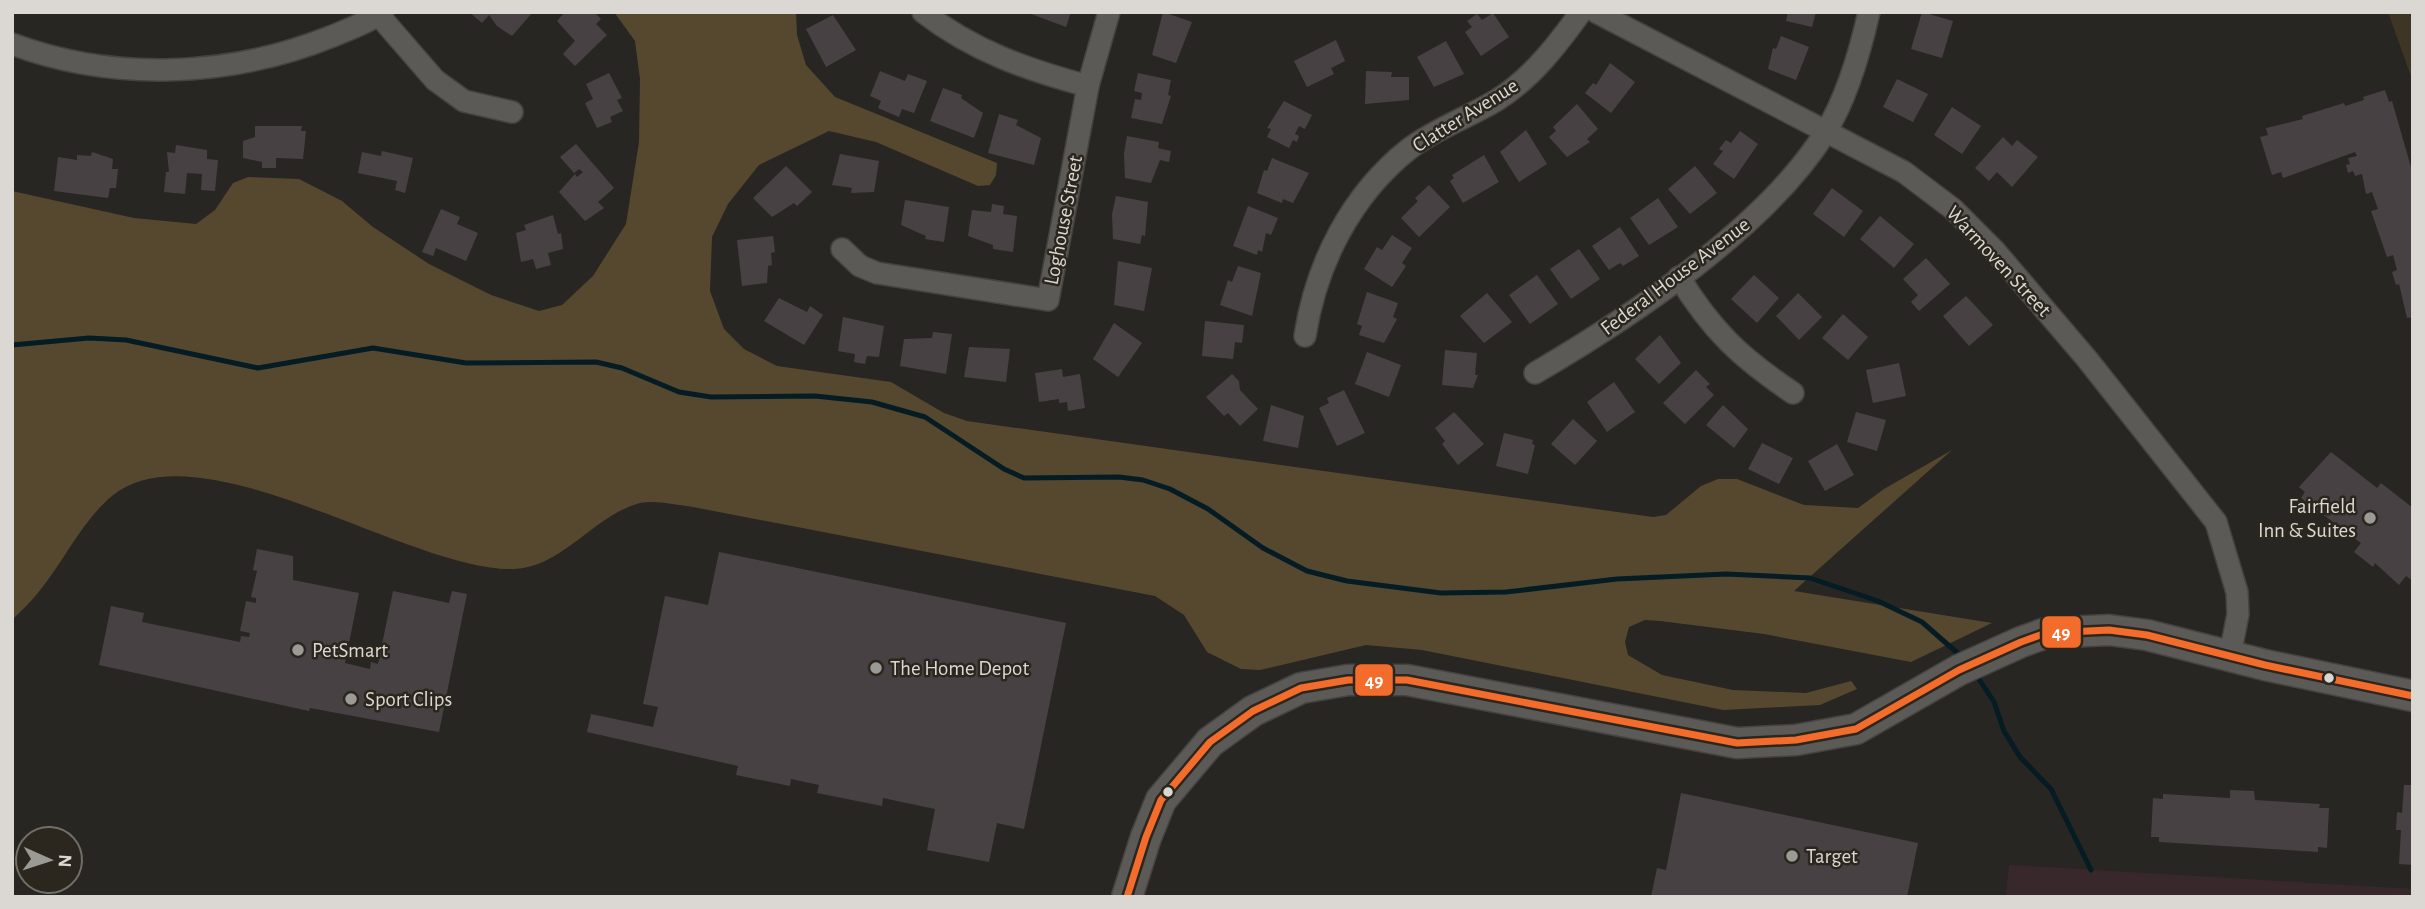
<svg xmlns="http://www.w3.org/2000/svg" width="2425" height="909" font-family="'Alegreya Sans',sans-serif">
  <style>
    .education { fill: #39282b }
    .green { fill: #3e3524 }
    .forest { fill: #55482f }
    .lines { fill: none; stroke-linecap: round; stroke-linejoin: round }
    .stream { stroke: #051c24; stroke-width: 5 }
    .building { fill: #474144 }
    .street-casing { stroke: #454340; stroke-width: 24 }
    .secondary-casing { stroke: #454340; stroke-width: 33 }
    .street { stroke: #5c5a57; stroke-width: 21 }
    .secondary { stroke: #5c5a57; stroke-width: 30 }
    .bus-1-casing { stroke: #2b271f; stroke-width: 12 }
    .bus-1 { stroke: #f36c2b; stroke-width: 7 }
    .poi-dot { fill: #9c9a95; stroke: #2b271f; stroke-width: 2.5 }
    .bus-dot { fill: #dbd8d3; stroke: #2b271f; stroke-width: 2.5 }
    .labels { text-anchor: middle; stroke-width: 5; stroke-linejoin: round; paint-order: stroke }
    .street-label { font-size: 21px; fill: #dbd8d3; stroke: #2b271f }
    .poi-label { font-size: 21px; fill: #dbd8d3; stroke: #2b271f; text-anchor: start }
    .line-badge { stroke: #2b271f; stroke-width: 2.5 }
    .badge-label { font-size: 19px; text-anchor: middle; font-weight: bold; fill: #fff }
  </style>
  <rect width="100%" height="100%" fill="#282622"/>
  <path class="education" d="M2009 865 2413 889V897H2006Z"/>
  <path class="green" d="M2388 12H2409L2413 21V82Z"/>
  <path class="forest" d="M614 12H796L797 35 806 65 835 97 997 163 996 175 990 185 978 186 876 142 829 131 759 165 728 204 712 237 710 291 724 329 744 349 777 366 891 382 944 413 967 421 1653 517 1666 515 1701 486 1718 479H1737L1804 505 1858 508 1884 489 1952 450 1794 591 1992 623 1911 662 1764 634 1660 621 1645 620 1629 627 1625 642 1628 655 1662 675 1733 690 1806 693 1851 681 1857 689 1820 705 1723 710 1422 650 1366 645 1260 670 1241 669 1207 652 1184 615 1155 596 693 507C677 505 655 500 640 503 594 515 563 567 514 569 413 573 200 424 112 496 83 520 65 559 41 589 33 600 22 610 12 620V191L134 218 196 224 215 210 233 183 248 177 299 179 342 201 373 227 429 264 491 295 539 311 562 305 593 276 626 224 639 142 640 79 635 41Z"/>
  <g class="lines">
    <g class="stream">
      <path d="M12 345 89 338 126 340 258 368 373 348 466 363 596 362 622 368 679 392 711 397 815 396 872 402 925 417 1004 469 1024 478 1119 477 1143 480 1170 489 1208 509 1263 548 1307 571 1347 581 1441 593 1506 592 1617 579 1726 574 1810 578 1878 601 1922 622 1962 657"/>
      <path d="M1975 673 1994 702 2004 731 2020 757 2051 789 2091 870"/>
    </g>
  </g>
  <g class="building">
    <path d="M469 12H533L512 36 497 26 489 15 482 23Z"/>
    <path d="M565 12H594L601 19 596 24 607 35 575 66 563 54 575 41 557 21Z"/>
    <path d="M1026 12H1071L1066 27Z"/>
    <path d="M1163 12 1192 22 1176 63 1152 55Z"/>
    <path d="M1788 12H1816L1812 27 1786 21Z"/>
    <path d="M1922 12 1953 21 1942 58 1911 49Z"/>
    <path d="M1493 13 1509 37 1481 56 1465 32 1472 27 1467 21 1477 14 1482 20Z"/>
    <path d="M833 15 856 50 826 67 806 29Z"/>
    <path d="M1781 36 1809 47 1796 80 1768 69 1773 48 1776 49Z"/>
    <path d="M1336 40 1345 61 1331 68 1334 74 1307 87 1294 61Z"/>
    <path d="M1446 41 1464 74 1434 87 1417 57Z"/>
    <path d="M1610 63 1635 82 1611 113 1585 93 1593 83 1596 85Z"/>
    <path d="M880 71 905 81 908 74 927 81 914 113 902 109 899 117 878 108 881 101 870 96Z"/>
    <path d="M1366 71 1392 72 1391 77H1409V100L1365 104Z"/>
    <path d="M609 73 622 98 617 100 623 111 610 117 612 122 597 128 585 103 593 99 586 84Z"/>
    <path d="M1138 73 1171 80 1168 95 1171 96 1162 124 1131 118 1135 99 1141 100 1142 93 1134 91Z"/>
    <path d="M1897 79 1928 94 1913 122 1883 107Z"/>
    <path d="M943 88 962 95 961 98 983 113 974 138 930 121Z"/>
    <path d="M2385 90 2389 102 2392 101 2413 174V317L2407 318 2399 284 2396 285 2392 272 2397 270 2393 255 2387 257 2371 211 2378 209 2372 192 2366 194 2362 174 2355 176 2353 171 2348 173 2346 165 2350 164 2348 158 2357 156 2355 152 2283 178 2281 172 2272 175 2260 137 2268 135 2266 128 2303 119 2302 116 2344 103 2345 106 2364 100 2363 97Z"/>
    <path d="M1284 101 1312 115 1305 129 1299 126 1295 134 1299 136 1297 142 1293 140 1289 148 1267 137 1271 129 1267 128Z"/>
    <path d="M1577 104 1598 129 1587 139 1590 142 1567 157 1549 137 1556 131 1553 127Z"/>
    <path d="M1952 107 1981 126 1962 154 1934 135Z"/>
    <path d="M999 114 1018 120 1016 125 1041 138 1034 165 988 153Z"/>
    <path d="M255 126H302L301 131H306L303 159 276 158V168H262V162L243 158V141L255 137Z"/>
    <path d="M1526 130 1547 164 1519 182 1500 152Z"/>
    <path d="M1740 131 1758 144 1734 179 1713 164 1723 151 1719 149 1726 140 1731 143Z"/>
    <path d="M1127 136 1159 142 1158 148 1171 151 1169 162 1160 160 1151 183 1125 178 1124 153Z"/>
    <path d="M2003 137 2012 146 2017 140 2038 157 2012 187 1997 172 1989 181 1975 168Z"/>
    <path d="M576 144 614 188 598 202 604 208 585 221 559 192 575 174 577 177 583 172 579 169 574 173 560 157Z"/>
    <path d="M176 145 207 150V159L218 160 215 191 201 190 202 174 187 173 185 194 164 192 166 172H169L167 152 175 153Z"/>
    <path d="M382 151 413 158 405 193 395 190 397 181 358 173 362 152 381 156Z"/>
    <path d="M92 152 113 159 112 169H118L116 188H110L108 198 54 191 58 157 77 160V155L91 156Z"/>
    <path d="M840 154 879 161 874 192 851 193 852 188 832 185Z"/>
    <path d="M1484 155 1499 182 1463 203 1450 181 1454 178 1452 175Z"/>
    <path d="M1272 158 1309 173 1293 203 1283 199 1282 203 1257 193 1264 170 1267 171Z"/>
    <path d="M786 166 812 192 797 206 794 203 772 217 753 198Z"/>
    <path d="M1695 166 1717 193 1690 214 1668 189Z"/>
    <path d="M1429 185 1450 207 1419 237 1401 218 1418 201 1415 198Z"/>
    <path d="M1832 188 1863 211 1844 237 1813 214Z"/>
    <path d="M1116 196 1148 202 1145 236 1142 235 1140 244 1113 239 1112 214Z"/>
    <path d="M1658 198 1678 227 1649 245 1630 218Z"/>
    <path d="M905 200 949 207 944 242 925 239 926 236 901 225Z"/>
    <path d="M992 204 1004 206 1003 214 1017 216 1013 252 993 249V245L968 236 972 210 991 212Z"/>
    <path d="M1248 206 1278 218 1271 235 1266 233 1262 252 1258 250 1257 255 1233 246Z"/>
    <path d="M441 209 460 217 457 224 478 233 466 261 436 248 433 256 422 252Z"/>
    <path d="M553 215 558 234 561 233 563 249 548 253 551 265 536 269 533 259 521 262 516 233 526 230 524 225Z"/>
    <path d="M1880 216 1914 244 1894 268 1860 239Z"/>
    <path d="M1620 227 1639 256 1623 266 1620 263 1609 270 1592 246Z"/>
    <path d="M1392 235 1412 248 1402 263 1406 266 1392 287 1364 269 1377 247 1382 250Z"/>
    <path d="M773 236 775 252 771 253 772 265 768 266 767 283 742 286 737 240Z"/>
    <path d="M1579 249 1600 279 1571 299 1550 269Z"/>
    <path d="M1926 258 1950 284 1919 311 1911 302 1918 295 1903 279Z"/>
    <path d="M1118 261 1152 268 1144 311 1114 305Z"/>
    <path d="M1238 266 1261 273 1252 316 1220 305 1228 280 1232 282Z"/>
    <path d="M1537 275 1558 304 1530 324 1509 295Z"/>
    <path d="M1754 275 1779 298 1757 323 1731 299Z"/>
    <path d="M1367 292 1398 303 1393 317 1397 319 1384 343 1359 335 1362 326 1357 324Z"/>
    <path d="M1487 293 1512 322 1484 343 1460 316Z"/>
    <path d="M1798 293 1822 317 1799 340 1776 316Z"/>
    <path d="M1966 296 1993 325 1969 346 1943 316Z"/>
    <path d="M779 298 807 312 810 306 823 315 804 345 764 321Z"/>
    <path d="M1843 314 1868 337 1848 360 1822 338Z"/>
    <path d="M843 317 884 326 879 357 867 356 865 364 854 362 855 354 838 351Z"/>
    <path d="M1205 321 1244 325 1242 343 1235 342 1233 359 1202 356Z"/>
    <path d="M1114 323 1142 343 1118 377 1093 359Z"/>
    <path d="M933 332 952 334 946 374 900 366 904 339 932 338Z"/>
    <path d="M1660 335 1681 363 1659 384 1635 359Z"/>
    <path d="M969 347 1010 349 1006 382 964 377Z"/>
    <path d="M1445 350 1477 353 1475 375H1478L1473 388 1442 385Z"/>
    <path d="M1367 352 1401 365 1389 397 1355 384Z"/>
    <path d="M1899 363 1906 396 1873 403 1866 370Z"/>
    <path d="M1062 369 1063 377 1080 374 1085 408 1068 411 1067 402 1059 403V399L1039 402 1035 373Z"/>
    <path d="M1696 370 1710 384 1706 387 1714 395 1685 424 1663 403Z"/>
    <path d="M1232 374 1239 381 1240 390 1258 409 1240 426 1228 413 1224 416 1206 397Z"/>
    <path d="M1614 382 1635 412 1607 432 1587 402Z"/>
    <path d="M1344 390 1365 433 1337 446 1319 408 1329 403 1327 398Z"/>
    <path d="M1271 405 1304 416 1298 448 1263 441Z"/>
    <path d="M1723 405 1748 429 1734 448 1706 425Z"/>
    <path d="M1454 412 1484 444 1458 465 1442 444 1445 441 1435 428Z"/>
    <path d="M1856 412 1886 420 1877 451 1847 442Z"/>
    <path d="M1573 419 1597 441 1575 465 1551 444Z"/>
    <path d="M1504 433 1533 440 1532 444 1535 445 1528 474 1496 466Z"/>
    <path d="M1762 443 1793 458 1779 484 1748 469Z"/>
    <path d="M1837 444 1854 475 1825 491 1808 461Z"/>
    <path d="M2331 452 2377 488 2381 483 2413 508V581L2406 576 2399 585 2375 563 2373 567 2354 552 2361 543 2301 498 2305 492 2299 487Z"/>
    <path d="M257 549 293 556V580L359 593 345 663 370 669 371 662 378 664 393 591 449 603 452 591 467 594 439 732 310 708 309 711 99 665 111 606 144 613 142 622 240 642 241 636 249 637 250 633 240 631 246 601 256 603V598L251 597 257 571 253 570Z"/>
    <path d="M719 552 1066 623 1024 829 997 823 989 862 927 850 935 809 883 798 882 806 817 793 819 785 791 779 790 786 736 775 738 766 587 732 591 714 653 727 658 707 643 704 665 596 708 605Z"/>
    <path d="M2404 785H2413V865L2399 864 2401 830H2396L2397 812 2402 813Z"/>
    <path d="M2230 790 2254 791 2255 800 2320 804 2319 808H2329L2327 848 2318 847V852L2159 842V837H2151L2153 798 2163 799V794L2230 798Z"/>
    <path d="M1681 793 1918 843 1907 897H1651L1657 868 1666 870Z"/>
  </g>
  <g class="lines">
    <defs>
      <g id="street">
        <path d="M376 12 435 80 464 101 512 112"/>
        <path d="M923 12C973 51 1028 70 1088 86"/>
        <path d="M1596 12 1904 172 1953 209 1995 251 2087 359 2216 522 2237 592 2238 614 2230 655"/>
        <path d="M12 44C114 82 230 77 330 37 347 30 367 23 383 12"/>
        <path d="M842 249 860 266 877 273 1048 300 1088 86 1109 12"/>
        <path d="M1679 277C1712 331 1741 358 1793 393"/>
        <path d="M1305 336C1316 264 1351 195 1409 149 1435 129 1469 117 1497 100 1532 78 1557 45 1581 12"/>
        <path d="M1535 373C1631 317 1766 227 1825 133 1847 98 1860 52 1869 12"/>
      </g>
      <path id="secondary" d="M1127 897 1146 837 1161 800 1210 742 1253 711 1301 688 1348 680H1407L1737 743 1796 740 1856 729 1959 670 2021 642 2046 633 2109 630 2147 635 2265 665 2413 696"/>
    </defs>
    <use href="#street" class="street-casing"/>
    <use href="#secondary" class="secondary-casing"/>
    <use href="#street" class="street"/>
    <use href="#secondary" class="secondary"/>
    <defs>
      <path id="bus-1" d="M1127 897 1146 837 1161 800 1210 742 1253 711 1301 688 1348 680H1407L1737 743 1796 740 1856 729 1959 670 2021 642 2046 633 2109 630 2147 635 2265 665 2413 696"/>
    </defs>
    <use href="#bus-1" class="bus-1-casing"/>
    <use href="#bus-1" class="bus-1"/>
  </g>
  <g class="poi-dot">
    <circle cx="2370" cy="518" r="7"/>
    <circle cx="298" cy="650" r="7"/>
    <circle cx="876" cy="668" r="7"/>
    <circle cx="351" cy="699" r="7"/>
    <circle cx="1792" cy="856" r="7"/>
  </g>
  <g class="bus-dot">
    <circle cx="2329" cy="678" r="6"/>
    <circle cx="1168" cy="792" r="6"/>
  </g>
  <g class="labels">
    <g class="street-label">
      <text transform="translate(1465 115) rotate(-32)" y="7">Clatter Avenue</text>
      <text transform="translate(1063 220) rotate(-79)" y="7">Loghouse Street</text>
      <text transform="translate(1999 261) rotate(47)" y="7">Warmoven Street</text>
      <text transform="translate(1675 276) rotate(-37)" y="7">Federal House Avenue</text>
    </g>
    <g class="poi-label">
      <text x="2356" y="513" text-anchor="end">Fairfield<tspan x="2356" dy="24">Inn &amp; Suites</tspan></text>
      <text x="312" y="657">PetSmart</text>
      <text x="890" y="675">The Home Depot</text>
      <text x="365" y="706">Sport Clips</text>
      <text x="1806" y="863">Target</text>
    </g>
  </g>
  <g class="line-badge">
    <rect x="2041" y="615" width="41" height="34" rx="7" fill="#f36c2b"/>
    <rect x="1354" y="663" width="40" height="34" rx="7" fill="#f36c2b"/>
  </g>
  <g class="badge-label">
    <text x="2061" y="639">49</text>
    <text x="1374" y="687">49</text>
  </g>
  <rect width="2425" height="909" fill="none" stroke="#dbd8d3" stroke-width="28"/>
  <g transform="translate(49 860) rotate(93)"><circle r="33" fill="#2b271f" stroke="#716e67" stroke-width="2"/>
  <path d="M0-5L12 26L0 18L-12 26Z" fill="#9c9a95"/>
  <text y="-10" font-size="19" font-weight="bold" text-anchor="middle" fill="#dbd8d3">N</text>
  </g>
</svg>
